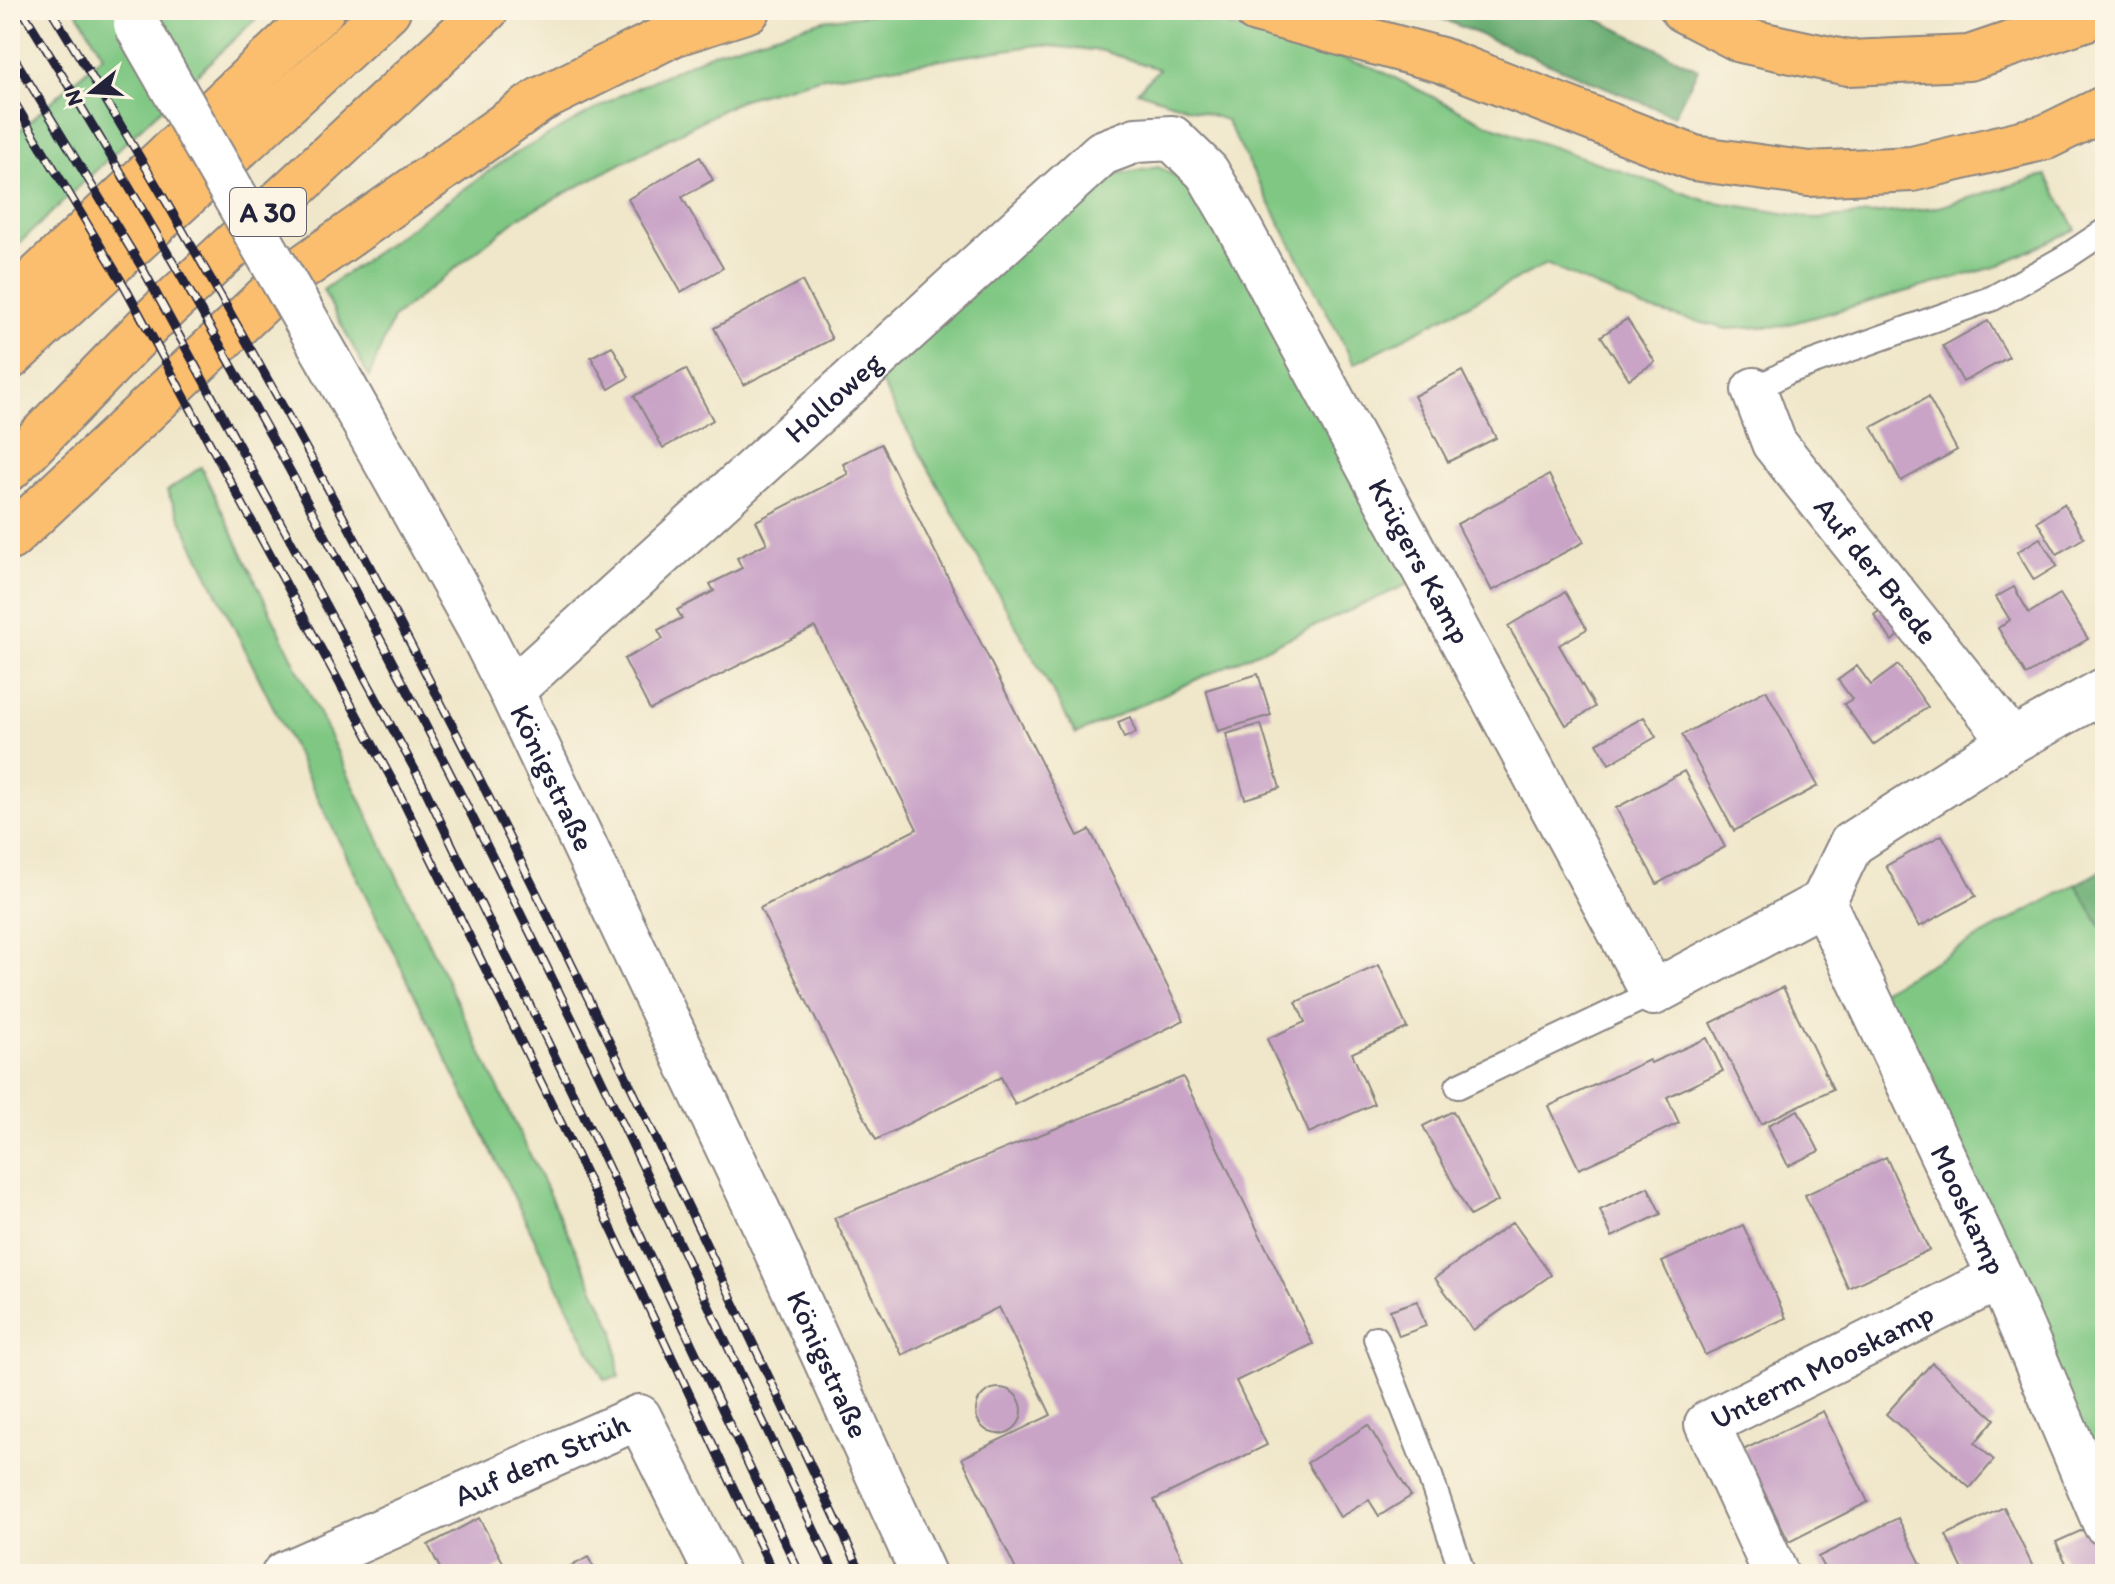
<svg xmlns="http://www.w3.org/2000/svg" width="2115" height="1584" font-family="Itim,sans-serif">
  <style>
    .green { fill: #7fc783; stroke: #50745f; stroke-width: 2 }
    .forest { fill: #67ac71; stroke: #446756; stroke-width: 2 }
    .building { fill: #c9a4c7 }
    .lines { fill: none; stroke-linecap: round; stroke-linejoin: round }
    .service-casing { stroke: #898482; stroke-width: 28 }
    .minor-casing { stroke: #898482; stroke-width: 48 }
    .motorway-casing { stroke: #898482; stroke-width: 48 }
    .service { stroke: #fff; stroke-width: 24 }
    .minor { stroke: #fff; stroke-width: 44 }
    .motorway { stroke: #fabe6e; stroke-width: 44 }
    .rail-casing { stroke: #22223b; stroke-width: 9 }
    .rail { stroke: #fcf5e5; stroke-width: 6; stroke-dasharray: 18; stroke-linecap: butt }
    .minor-bridge-casing { stroke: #898482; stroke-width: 48; stroke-linecap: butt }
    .minor-bridge { stroke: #fff; stroke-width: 44 }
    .labels { text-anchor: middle; stroke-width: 8; stroke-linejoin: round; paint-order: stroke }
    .shield { fill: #fcf5e5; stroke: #63616e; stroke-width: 2 }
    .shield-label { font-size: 28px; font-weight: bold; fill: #22223b }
    .street-label { font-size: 30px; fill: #22223b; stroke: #fcf5e5 }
  </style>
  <rect width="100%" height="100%" fill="#fcf5e5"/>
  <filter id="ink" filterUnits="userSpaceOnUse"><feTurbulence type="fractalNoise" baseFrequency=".0125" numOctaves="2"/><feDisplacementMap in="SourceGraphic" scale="16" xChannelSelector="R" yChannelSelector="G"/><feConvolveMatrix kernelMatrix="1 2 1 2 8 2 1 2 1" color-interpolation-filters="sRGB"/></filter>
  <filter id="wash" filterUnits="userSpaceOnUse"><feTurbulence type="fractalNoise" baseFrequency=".006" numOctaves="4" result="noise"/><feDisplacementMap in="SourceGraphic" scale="32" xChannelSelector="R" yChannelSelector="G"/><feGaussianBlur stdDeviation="1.8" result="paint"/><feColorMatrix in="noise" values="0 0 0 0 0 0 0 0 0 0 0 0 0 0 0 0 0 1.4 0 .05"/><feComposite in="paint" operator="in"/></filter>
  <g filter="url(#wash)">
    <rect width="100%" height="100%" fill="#f0e7ca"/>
    <g class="green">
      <path d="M76 10H265L10 252V135L12 137 103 55Z"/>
      <path d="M903 10H1142L1223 24 1375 68 1487 124 1704 200 1818 219 1935 208 2046 175 2076 229 1995 267 1782 326 1727 329 1643 308 1546 264 1354 364 1226 120 1137 91 1159 69 1103 51 1038 45 819 78 743 99 518 218 393 318 369 377 323 290 506 159 619 96 717 51 824 20Z"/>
      <path d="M1158 167 1200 188 1413 582 1076 734 876 374 1106 177Z"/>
      <path d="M201 467 614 1330 619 1377 604 1380 167 491Z"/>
      <path d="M2076 884 2105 933V1492L1881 991Z"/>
    </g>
    <g class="forest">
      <path d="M1421 10H1579L1698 69 1674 116Z"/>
      <path d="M2105 869V933L2076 884Z"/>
    </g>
    <g id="blocks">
      <g class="building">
        <path d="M700 157 713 180 682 197 723 268 681 292 628 199Z"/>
        <path d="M802 281 832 339 744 385 714 328Z"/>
        <path d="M1627 319 1655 362 1629 379 1601 336Z"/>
        <path d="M1988 321 2009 357 1963 382 1943 346Z"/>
        <path d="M612 346 629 377 609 389 591 357Z"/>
        <path d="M686 369 713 420 663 448 634 396Z"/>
        <path d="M1462 371 1496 438 1448 462 1414 396Z"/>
        <path d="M1928 397 1957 450 1901 481 1872 427Z"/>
        <path d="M881 444 1078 836 1090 830 1184 1020 1015 1105 1001 1077 876 1140 760 908 917 829 815 627 650 710 624 659 663 639 658 630 682 618 677 610 714 591 710 584 742 568 737 558 767 543 756 521 848 474 843 464Z"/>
        <path d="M1549 475 1584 542 1492 591 1457 524Z"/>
        <path d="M2064 504 2084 538 2057 554 2037 521Z"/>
        <path d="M2040 538 2057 566 2034 580 2017 552Z"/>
        <path d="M2014 587 2029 613 2060 594 2088 639 2026 675 1998 628 2010 620 1996 597Z"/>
        <path d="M1565 592 1587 629 1559 645 1595 707 1566 725 1508 626Z"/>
        <path d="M1888 604 1906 630 1892 641 1874 615Z"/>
        <path d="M1898 665 1928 707 1873 745 1844 704 1852 699 1838 680 1857 666 1871 685Z"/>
        <path d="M1258 674 1271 715 1218 731 1206 690Z"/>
        <path d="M1766 690 1818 786 1734 831 1682 735Z"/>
        <path d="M1130 717 1136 733 1124 738 1118 722Z"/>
        <path d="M1644 717 1656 737 1609 764 1597 743Z"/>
        <path d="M1261 724 1280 788 1245 799 1226 734Z"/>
        <path d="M1684 771 1725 847 1657 884 1616 808Z"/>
        <path d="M1942 835 1976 896 1919 927 1886 866Z"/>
        <path d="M1379 965 1407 1028 1352 1053 1374 1104 1309 1133 1267 1039 1305 1022 1296 1002Z"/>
        <path d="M1783 987 1833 1089 1761 1124 1711 1023Z"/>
        <path d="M1707 1038 1723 1071 1667 1097 1679 1123 1579 1169 1549 1106 1649 1060 1651 1063Z"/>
        <path d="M1183 1077 1313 1344 1236 1381 1267 1445 1154 1500 1190 1574H1018L962 1458 1051 1415 999 1307 902 1355 834 1218Z"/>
        <path d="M1798 1110 1819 1151 1788 1166 1768 1125Z"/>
        <path d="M1453 1111 1498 1201 1470 1216 1423 1126Z"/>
        <path d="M1886 1157 1929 1250 1848 1288 1805 1195Z"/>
        <path d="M1648 1187 1661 1214 1612 1237 1600 1210Z"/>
        <path d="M1513 1222 1551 1275 1473 1330 1435 1278Z"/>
        <path d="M1743 1225 1786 1318 1705 1355 1662 1262Z"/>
        <path d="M1417 1301 1426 1326 1399 1336 1390 1310Z"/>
        <path d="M1932 1363 1995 1419 1975 1443 1994 1460 1970 1488 1886 1414Z"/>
        <circle cx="999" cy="1411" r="23"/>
        <path d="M1823 1411 1868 1502 1789 1542 1743 1450Z"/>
        <path d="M1368 1425 1411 1496 1379 1516 1369 1500 1340 1517 1307 1463Z"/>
        <path d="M2004 1507 2033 1567 2019 1574H1965L1946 1535Z"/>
        <path d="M479 1518 504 1564 486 1574H443L428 1545Z"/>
        <path d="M1898 1518 1926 1574H1827L1818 1557Z"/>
        <path d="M2089 1527 2104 1561 2076 1574H2039L2066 1563 2056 1542Z"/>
        <path d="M588 1557 597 1574H557Z"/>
      </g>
    </g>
  </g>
  <g filter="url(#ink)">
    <use href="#blocks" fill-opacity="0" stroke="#898482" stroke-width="2"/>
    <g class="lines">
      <defs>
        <g id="service">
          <path d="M1754 390 1789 371 1993 298 2066 257 2105 231"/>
          <path d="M1458 1086 1653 993"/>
          <path d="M1376 1338 1428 1470 1463 1574"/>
        </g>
        <g id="minor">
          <path id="s1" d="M329 360 479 628 511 691 765 1226 923 1574"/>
          <path id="s2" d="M1754 390 1774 443 2012 741"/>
          <path id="s3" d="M2105 690 2012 741 1851 844 1823 902 2000 1277 2105 1523"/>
          <path id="s4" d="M511 691 1102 153 1136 140 1172 138 1207 172 1235 220 1653 993 1823 902"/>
          <path id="s5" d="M284 1574 639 1417 717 1574"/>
          <path id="s6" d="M1776 1574 1707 1424 2000 1277"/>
        </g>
        <g id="motorway">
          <path d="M1256 10 1441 60 1694 158 1809 174 1912 169 2046 137 2105 108"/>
          <path d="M1683 10 1741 40 1848 63 1969 58 2099 14 2104 10"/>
          <path d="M10 303 322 10"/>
          <path d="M10 357 388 10"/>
          <path d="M10 468 158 315 486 10"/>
          <path d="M10 538 285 280 540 100 673 34 748 10"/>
        </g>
      </defs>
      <use href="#service" class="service-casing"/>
      <use href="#minor" class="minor-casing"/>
      <use href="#motorway" class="motorway-casing"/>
      <use href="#service" class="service"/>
      <use href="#minor" class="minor"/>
      <use href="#motorway" class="motorway"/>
      <defs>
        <g id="rail">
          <path d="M22 10C175 256 315 510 447 767 583 1033 707 1304 835 1574"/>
          <path d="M51 10C201 254 341 504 470 760 606 1028 733 1302 862 1574"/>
          <path d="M10 51 144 271 421 781 591 1131 800 1574"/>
          <path d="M10 95 125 287 398 791 570 1141 774 1574"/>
        </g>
      </defs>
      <use href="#rail" class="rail-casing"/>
      <use href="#rail" class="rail"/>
      <defs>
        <path id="minor-bridge" d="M136 24 329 360"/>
      </defs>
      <use href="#minor-bridge" class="minor-bridge-casing"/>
      <use href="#minor-bridge" class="minor-bridge"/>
    </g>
  </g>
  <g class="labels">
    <rect class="shield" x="230" y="188" width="76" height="48" rx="6"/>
    <g class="shield-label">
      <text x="268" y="222">A 30</text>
    </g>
    <g class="street-label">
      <text dy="10" stroke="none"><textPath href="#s4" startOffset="436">Holloweg</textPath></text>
      <text dy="10" stroke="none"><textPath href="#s4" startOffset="1364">Krügers Kamp</textPath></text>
      <text dy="10" stroke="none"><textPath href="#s2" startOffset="220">Auf der Brede</textPath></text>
      <text dy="10" stroke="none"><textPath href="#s1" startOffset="474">Königstraße</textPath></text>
      <text dy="10" stroke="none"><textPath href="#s3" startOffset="702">Mooskamp</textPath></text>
      <text dy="10" stroke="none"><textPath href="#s1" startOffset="1122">Königstraße</textPath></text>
      <text dy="10" stroke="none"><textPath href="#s6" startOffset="294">Unterm Mooskamp</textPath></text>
      <text dy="10" stroke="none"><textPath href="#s5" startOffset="282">Auf dem Strüh</textPath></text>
    </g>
  </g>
  <rect width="2115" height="1584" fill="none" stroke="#fcf5e5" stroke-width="40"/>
  <g transform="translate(92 92) rotate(252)" stroke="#fcf5e5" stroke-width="6" paint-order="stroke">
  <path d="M0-6L14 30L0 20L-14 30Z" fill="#22223b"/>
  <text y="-12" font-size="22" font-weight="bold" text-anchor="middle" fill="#22223b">N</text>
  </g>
</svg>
